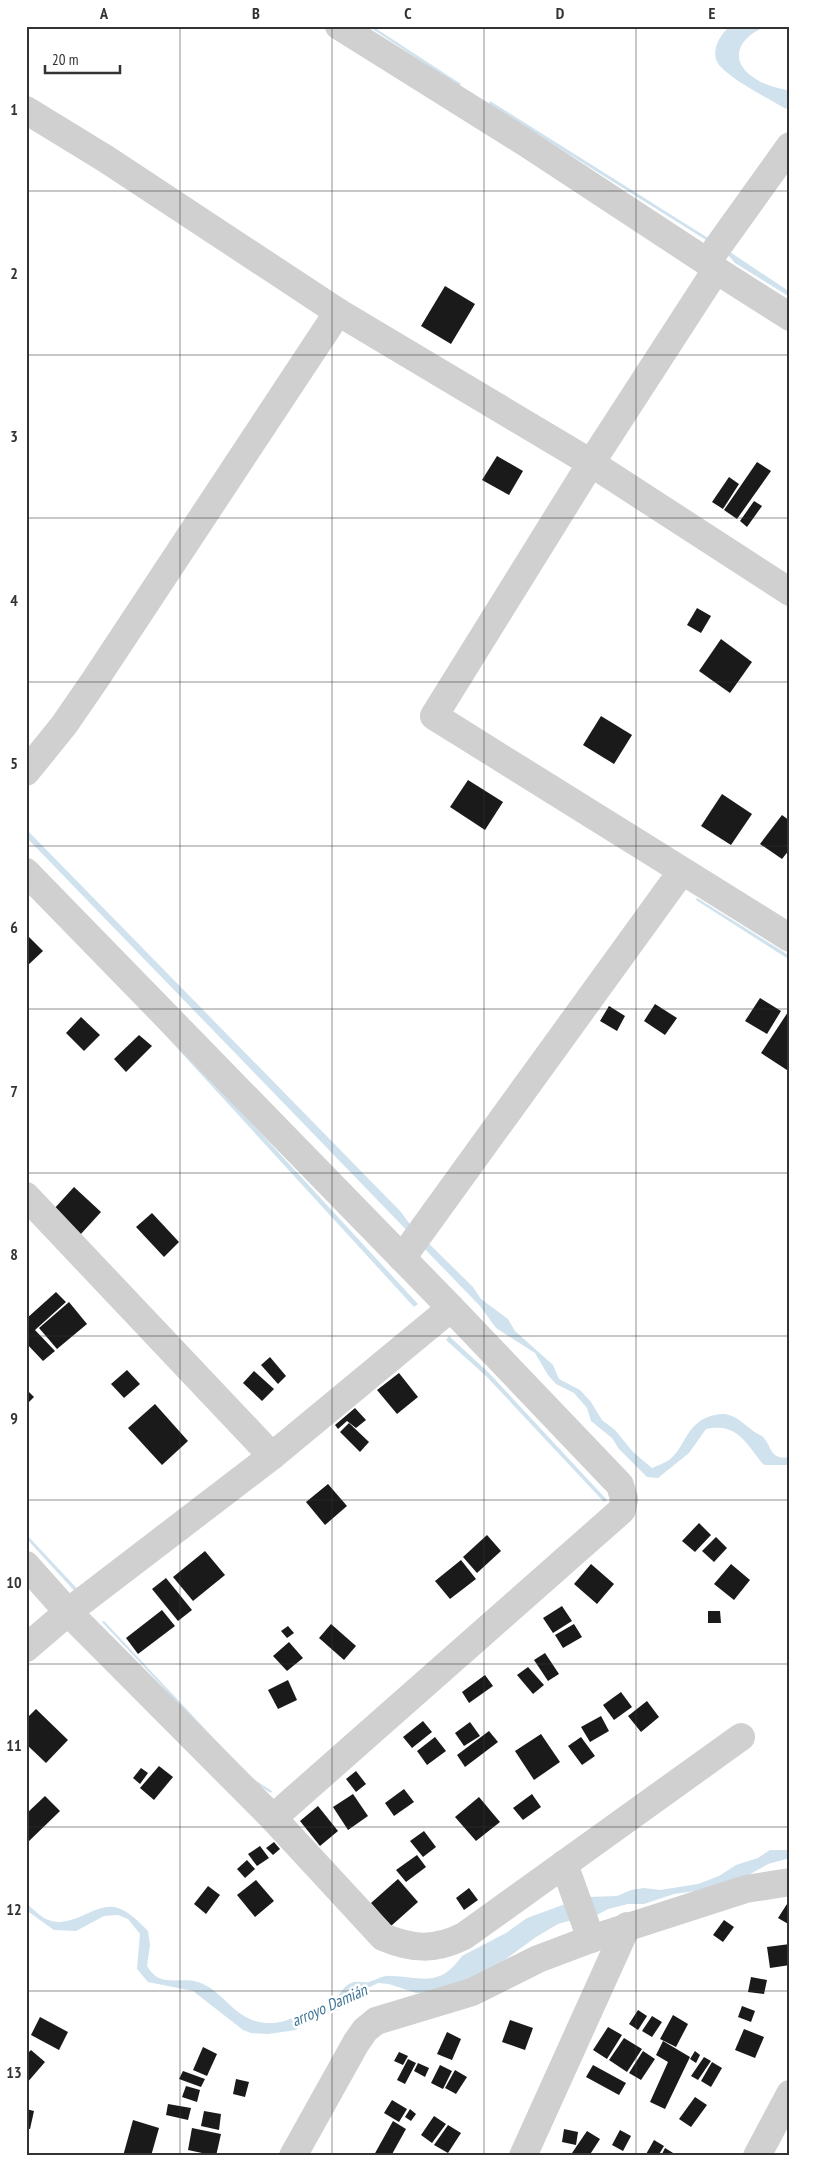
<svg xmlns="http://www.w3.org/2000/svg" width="816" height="2182" font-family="'PT Sans Narrow',sans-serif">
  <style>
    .water { fill: #cfe2ee }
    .building { fill: #1a1a1a }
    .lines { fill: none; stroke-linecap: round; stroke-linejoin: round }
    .minor { stroke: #d0d0d0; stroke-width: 28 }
    .grid { fill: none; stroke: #333; stroke-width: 1; stroke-opacity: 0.55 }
    .labels { text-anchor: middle; stroke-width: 5; stroke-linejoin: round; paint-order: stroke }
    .water-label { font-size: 16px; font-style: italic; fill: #3f7597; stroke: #fff }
    .neatline { fill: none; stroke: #333; stroke-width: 2 }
    .grid-label { font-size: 16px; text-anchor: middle; font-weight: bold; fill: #333 }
  </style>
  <rect width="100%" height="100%" fill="#fff"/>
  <g class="water">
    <path d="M368 26H372L461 84 459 86Z"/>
    <path d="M731 26H768C739 35 726 61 756 79 766 86 779 88 790 91V104L786 109C769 99 732 80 720 66 709 54 719 34 731 26Z"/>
    <path d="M490 101 708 238 706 240 489 104Z"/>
    <path d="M730 252 790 292V297L735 263 728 255Z"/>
    <path d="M26 829 401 1212 412 1227 473 1287 481 1299 508 1319 515 1331 553 1365 559 1379 580 1390 591 1402 602 1420 615 1430 633 1452 652 1468C657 1466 664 1463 669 1460 686 1448 685 1421 715 1415 731 1411 740 1421 752 1430 755 1433 759 1434 762 1436 772 1445 769 1461 790 1457V1465H764C746 1444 738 1422 706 1429L689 1453 658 1478 647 1477 619 1449 612 1438 591 1421 587 1408 574 1393 556 1384 548 1375 535 1353 496 1328 480 1306 26 837Z"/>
    <path d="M697 898 790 956V960L696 900Z"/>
    <path d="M105 964 418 1304 414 1307 102 966Z"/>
    <path d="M449 1336 489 1373 607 1500 604 1502 487 1377 446 1340Z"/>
    <path d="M26 1534 83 1595 80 1597 26 1538Z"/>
    <path d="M104 1621 250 1777 272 1791 271 1793 249 1779 102 1622Z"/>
    <path d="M770 1850H790V1858L768 1864 745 1877 696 1891 674 1894 644 1904H628L608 1909 595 1916 587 1897 617 1896 631 1890 644 1888 660 1890 698 1884 719 1876 736 1865 758 1858Z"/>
    <path d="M26 1903C32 1908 38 1914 44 1918 71 1933 95 1900 118 1908 130 1912 139 1922 148 1931L150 1945 147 1966C160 1989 179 1976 198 1982 224 1990 234 2022 268 2023 285 2024 297 2015 311 2010 319 2007 326 2007 332 2002 341 1996 342 1985 354 1982 359 1981 364 1983 369 1982 376 1980 383 1975 391 1976 423 1977 439 1988 462 1956L506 1933 527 1918 568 1903 572 1920 558 1924 536 1937 506 1959 455 1988 427 1993H416L389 1984 378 1983 358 1993 341 2009 312 2018 296 2030 268 2034 251 2033 243 2030 193 1991 148 1982 137 1969 140 1934 128 1919 118 1915 104 1916 76 1931 54 1930 26 1910Z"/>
  </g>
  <g class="building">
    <path d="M445 286 475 304 451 344 421 326Z"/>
    <path d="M497 456 523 471 509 495 482 480Z"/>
    <path d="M757 462 771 471 737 519 724 510Z"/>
    <path d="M729 477 739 484 723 509 712 502Z"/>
    <path d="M754 501 762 506 747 527 740 521Z"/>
    <path d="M697 608 711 616 701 633 687 625Z"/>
    <path d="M721 639 752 662 730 693 699 671Z"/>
    <path d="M601 716 632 735 614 764 583 745Z"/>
    <path d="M468 780 503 802 485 830 450 807Z"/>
    <path d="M722 794 752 814 731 845 701 826Z"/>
    <path d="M782 815 790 821V849L782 859 760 844Z"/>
    <path d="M26 934 43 951 26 967Z"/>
    <path d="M760 998 781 1011 767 1034 745 1021Z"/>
    <path d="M655 1004 677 1018 665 1035 644 1021Z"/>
    <path d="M609 1006 625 1016 617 1031 600 1021Z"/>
    <path d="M788 1012 790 1013V1072L761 1053Z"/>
    <path d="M81 1017 100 1035 84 1051 66 1033Z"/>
    <path d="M139 1035 152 1046 126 1072 114 1059Z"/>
    <path d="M74 1187 101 1212 80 1235 53 1210Z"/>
    <path d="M152 1213 179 1242 164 1257 136 1227Z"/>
    <path d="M56 1292 66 1302 35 1330 55 1351 43 1361 26 1343V1319Z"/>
    <path d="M69 1302 87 1324 57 1349 39 1328Z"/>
    <path d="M270 1357 286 1376 278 1384 261 1365Z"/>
    <path d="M127 1370 140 1384 124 1398 111 1384Z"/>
    <path d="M254 1371 274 1389 262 1401 243 1383Z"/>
    <path d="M399 1373 418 1397 397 1414 377 1390Z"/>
    <path d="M26 1389 34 1397 26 1405Z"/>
    <path d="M155 1404 188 1441 162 1465 128 1428Z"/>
    <path d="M355 1408 366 1420 356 1428 347 1421 338 1429 335 1425Z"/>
    <path d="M349 1423 369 1442 360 1452 340 1432Z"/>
    <path d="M328 1484 347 1506 325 1525 306 1502Z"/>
    <path d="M699 1523 711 1535 695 1552 682 1541Z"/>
    <path d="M487 1535 501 1551 477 1573 463 1557Z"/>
    <path d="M716 1537 727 1548 714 1562 702 1551Z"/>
    <path d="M205 1551 225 1575 193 1601 173 1577Z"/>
    <path d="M461 1560 476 1579 450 1599 435 1581Z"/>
    <path d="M591 1564 614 1584 597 1604 574 1584Z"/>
    <path d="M731 1564 750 1580 734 1600 714 1584Z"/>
    <path d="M166 1578 192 1610 178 1621 152 1589Z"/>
    <path d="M562 1606 572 1621 553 1633 543 1618Z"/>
    <path d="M162 1610 175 1626 138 1654 126 1638Z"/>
    <path d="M708 1611H720L721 1623H708Z"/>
    <path d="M331 1624 356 1646 344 1660 319 1638Z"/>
    <path d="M574 1624 582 1637 563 1648 555 1635Z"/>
    <path d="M288 1626 294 1633 287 1638 281 1631Z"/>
    <path d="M289 1642 303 1658 287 1671 273 1656Z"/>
    <path d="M545 1653 559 1674 548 1681 534 1660Z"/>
    <path d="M528 1667 544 1685 533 1694 517 1675Z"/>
    <path d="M485 1675 493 1686 469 1703 462 1692Z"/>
    <path d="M288 1680 297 1700 278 1709 268 1690Z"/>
    <path d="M621 1692 632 1707 614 1720 603 1705Z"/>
    <path d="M647 1701 659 1717 641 1732 628 1716Z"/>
    <path d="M36 1709 68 1740 46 1763 26 1744V1719Z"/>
    <path d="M601 1716 609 1731 590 1742 581 1727Z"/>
    <path d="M423 1721 432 1732 412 1748 403 1737Z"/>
    <path d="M470 1722 480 1736 464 1746 455 1733Z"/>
    <path d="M489 1731 498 1742 465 1767 457 1755Z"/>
    <path d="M541 1734 560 1762 534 1780 515 1751Z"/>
    <path d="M435 1737 446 1751 427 1765 417 1751Z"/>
    <path d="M581 1737 595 1756 582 1765 568 1746Z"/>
    <path d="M159 1766 173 1777 154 1800 140 1788Z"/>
    <path d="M141 1768 148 1773 140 1784 133 1778Z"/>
    <path d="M356 1771 366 1784 356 1792 346 1779Z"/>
    <path d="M404 1789 414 1802 394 1816 385 1803Z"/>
    <path d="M353 1794 368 1816 348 1830 333 1807Z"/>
    <path d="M532 1794 541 1807 523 1820 513 1808Z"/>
    <path d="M45 1796 60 1811 26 1844V1814Z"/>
    <path d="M479 1797 500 1822 476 1841 455 1817Z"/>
    <path d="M318 1806 338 1831 320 1846 300 1821Z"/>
    <path d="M424 1831 436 1847 423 1857 410 1841Z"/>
    <path d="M274 1842 280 1849 273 1855 266 1848Z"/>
    <path d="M260 1846 269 1858 257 1866 248 1854Z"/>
    <path d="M417 1855 426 1867 406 1882 396 1870Z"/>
    <path d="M247 1860 255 1869 245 1878 237 1869Z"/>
    <path d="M398 1879 418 1902 391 1926 371 1903Z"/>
    <path d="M256 1880 274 1901 255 1917 237 1895Z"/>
    <path d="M208 1886 220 1895 206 1914 194 1904Z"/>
    <path d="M469 1888 478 1900 464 1910 456 1898Z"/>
    <path d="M787 1904 790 1906V1925L778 1918Z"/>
    <path d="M724 1920 734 1927 723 1942 713 1935Z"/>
    <path d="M790 1944V1965L770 1968 767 1947Z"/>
    <path d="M751 1977 767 1980 764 1994 748 1992Z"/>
    <path d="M742 2006 755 2011 751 2022 738 2017Z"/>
    <path d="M638 2010 647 2016 638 2030 629 2024Z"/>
    <path d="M673 2015 688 2024 676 2047 660 2039Z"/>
    <path d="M652 2016 662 2022 652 2037 642 2031Z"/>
    <path d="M40 2017 68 2032 59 2050 31 2035Z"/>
    <path d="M510 2020 533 2028 525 2050 502 2042Z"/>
    <path d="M608 2027 622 2035 607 2059 593 2050Z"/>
    <path d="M744 2029 764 2037 755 2058 735 2050Z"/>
    <path d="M447 2032 461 2039 452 2060 437 2054Z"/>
    <path d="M624 2038 642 2049 627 2072 609 2060Z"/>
    <path d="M663 2041 690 2057 665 2109 650 2102 668 2062 656 2055Z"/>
    <path d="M203 2047 217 2054 207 2076 193 2070Z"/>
    <path d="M31 2050 45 2062 26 2084V2055Z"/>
    <path d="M643 2051 655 2059 641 2080 629 2073Z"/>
    <path d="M695 2051 700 2055 696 2063 690 2059Z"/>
    <path d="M399 2052 408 2056 403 2065 394 2061Z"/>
    <path d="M704 2057 711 2061 698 2080 691 2076Z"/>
    <path d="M408 2059 416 2063 405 2084 397 2080Z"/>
    <path d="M712 2062 722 2068 711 2087 701 2081Z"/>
    <path d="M418 2063 429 2068 425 2077 414 2071Z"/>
    <path d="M440 2065 452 2071 443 2089 431 2083Z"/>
    <path d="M593 2065 626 2083 619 2095 586 2077Z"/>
    <path d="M455 2070 467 2077 456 2094 445 2088Z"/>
    <path d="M183 2071 205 2079 201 2087 179 2079Z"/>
    <path d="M236 2079 249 2082 245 2097 233 2094Z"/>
    <path d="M186 2086 200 2090 197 2102 182 2097Z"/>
    <path d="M695 2097 707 2105 691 2127 679 2119Z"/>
    <path d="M392 2100 407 2109 399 2122 384 2113Z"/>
    <path d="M168 2104 191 2108 188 2120 166 2115Z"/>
    <path d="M26 2109 34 2111 30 2129H26Z"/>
    <path d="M410 2109 416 2114 411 2121 405 2117Z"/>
    <path d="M204 2111 221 2114 219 2130 201 2126Z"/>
    <path d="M434 2116 446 2124 432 2143 421 2135Z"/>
    <path d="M133 2120 159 2128 151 2156H123Z"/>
    <path d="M393 2121 406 2129 391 2156H375L374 2155Z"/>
    <path d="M448 2125 461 2133 448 2153 434 2145Z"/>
    <path d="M192 2128 221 2134 216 2156 188 2150Z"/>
    <path d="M564 2129 578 2132 576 2145 562 2142Z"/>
    <path d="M620 2130 631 2136 623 2151 612 2145Z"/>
    <path d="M587 2131 600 2139 589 2156H576L572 2153Z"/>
    <path d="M654 2140 664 2146 658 2156H645Z"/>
    <path d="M665 2148 678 2156H661Z"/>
  </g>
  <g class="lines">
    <g class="minor">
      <path d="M339 26 529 145 707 262 716 270 790 317"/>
      <path d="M26 110 106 159 338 312 591 463 790 592"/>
      <path d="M707 262 790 146"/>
      <path d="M716 270 591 463 434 716 790 938"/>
      <path d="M26 772 64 725 95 680 338 312"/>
      <path d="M26 872 451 1308 620 1485 624 1499 622 1510 273 1818"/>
      <path d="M26 1196 272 1456"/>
      <path d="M402 1258 682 871"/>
      <path d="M26 1565 68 1612 273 1818 383 1937C412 1949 434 1951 464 1936L741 1737"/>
      <path d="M26 1648 68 1612 272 1456 451 1308"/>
      <path d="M564 1864 591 1939"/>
      <path d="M293 2156 356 2043 365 2030 376 2021 472 1992 538 1959 591 1939 746 1889 790 1882"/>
      <path d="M523 2156 627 1926"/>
      <path d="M757 2156 790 2094"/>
    </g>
  </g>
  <path class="grid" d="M180 26V2156M332 26V2156M484 26V2156M636 26V2156M26 191H790M26 355H790M26 518H790M26 682H790M26 846H790M26 1009H790M26 1173H790M26 1336H790M26 1500H790M26 1664H790M26 1827H790M26 1991H790"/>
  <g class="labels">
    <g class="water-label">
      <text transform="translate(329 2005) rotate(-24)" y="6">arroyo Damián</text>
    </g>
  </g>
  <rect width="816" height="2182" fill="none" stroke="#ffffff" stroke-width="55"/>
  <path d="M45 65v8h75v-8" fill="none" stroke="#333333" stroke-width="2.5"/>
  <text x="52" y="65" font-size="15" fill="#333333" stroke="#ffffff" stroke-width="4" paint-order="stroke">20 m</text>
  <rect x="28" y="28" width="760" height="2126" class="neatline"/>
  <g class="grid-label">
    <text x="104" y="19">A</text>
    <text x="256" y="19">B</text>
    <text x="408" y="19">C</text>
    <text x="560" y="19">D</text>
    <text x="712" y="19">E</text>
    <text x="14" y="115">1</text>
    <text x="14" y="279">2</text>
    <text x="14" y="442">3</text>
    <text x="14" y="606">4</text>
    <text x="14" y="769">5</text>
    <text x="14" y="933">6</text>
    <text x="14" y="1097">7</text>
    <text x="14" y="1260">8</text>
    <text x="14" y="1424">9</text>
    <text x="14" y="1588">10</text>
    <text x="14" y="1751">11</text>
    <text x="14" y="1915">12</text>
    <text x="14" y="2078">13</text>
  </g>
</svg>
